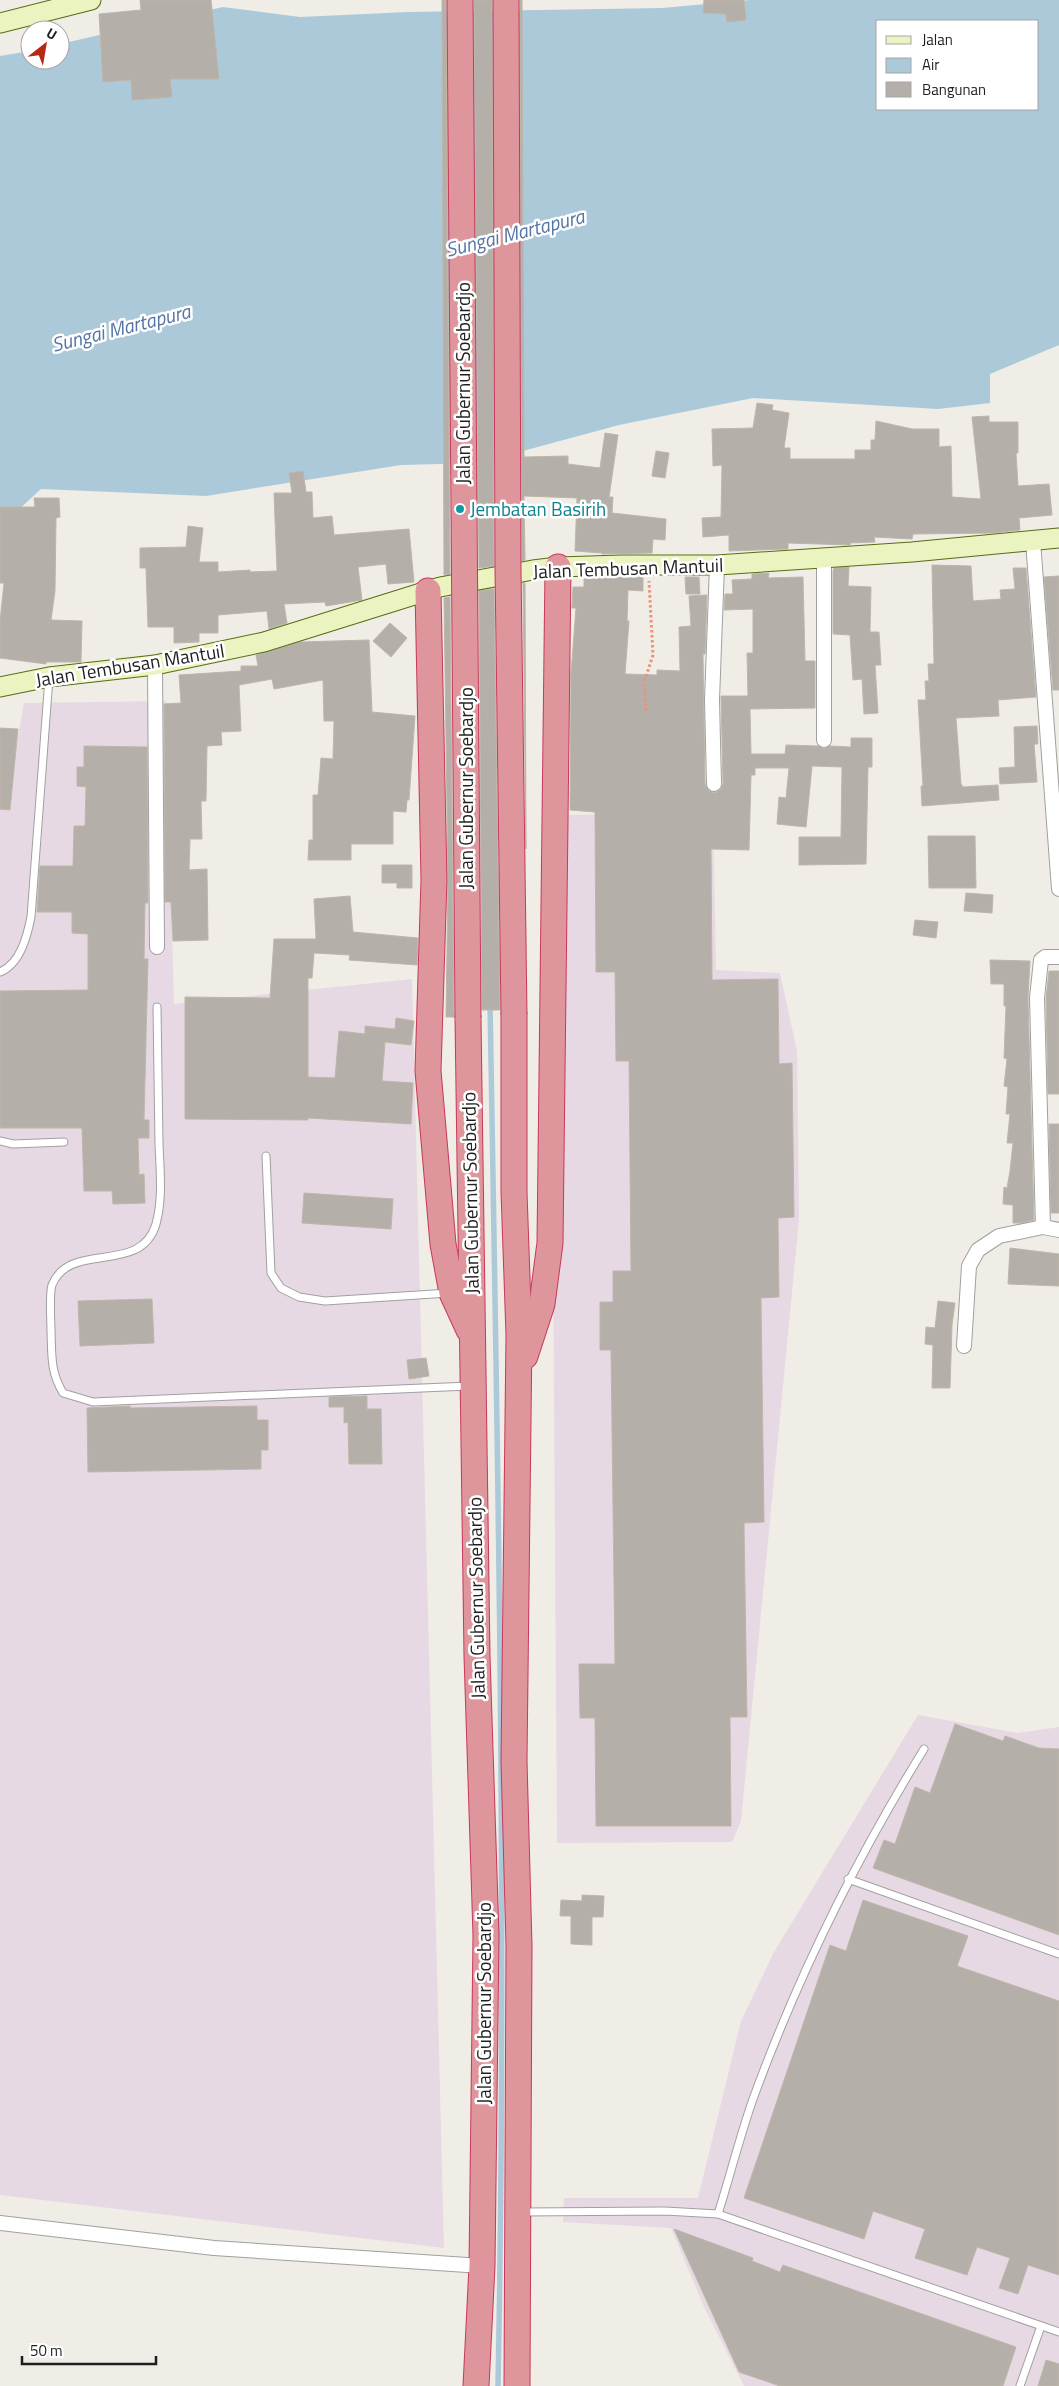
<svg xmlns="http://www.w3.org/2000/svg" width="1059" height="2386" font-family="'Titillium Web',sans-serif">
  <style>
    .industrial { fill: #e7d9e3 }
    .water { fill: #abc9d8; fill-rule: evenodd }
    .lines { fill: none; stroke-linecap: round; stroke-linejoin: round }
    .stream { stroke: #abc9d8; stroke-width: 5.5 }
    .building { fill: #b4afa9; stroke: #bfb6aa }
    .lane-casing { stroke: #a0a0a0; stroke-width: 9 }
    .street-casing { stroke: #a0a0a0; stroke-width: 16 }
    .secondary-casing { stroke: #586c11; stroke-width: 21 }
    .highway-casing { stroke: #c8385a; stroke-width: 27 }
    .path { stroke: #eb927b; stroke-width: 3; stroke-dasharray: 2.5 2.5; stroke-linecap: butt }
    .lane { stroke: #fff; stroke-width: 7 }
    .street { stroke: #fff; stroke-width: 14 }
    .secondary { stroke: #ebf3c0; stroke-width: 19 }
    .highway { stroke: #de969c; stroke-width: 25 }
    .highway-bridge-casing { stroke: #c8385a; stroke-width: 27; stroke-linecap: butt }
    .highway-bridge { stroke: #de969c; stroke-width: 25 }
    .culture-dot { fill: #0f9aa8; stroke: #fff; stroke-width: 2 }
    .labels { text-anchor: middle; stroke-width: 5; stroke-linejoin: round; paint-order: stroke }
    .street-label { font-size: 19px; fill: #1f1f1f; stroke: #fff }
    .culture-label { font-size: 19px; fill: #0d838f; stroke: #fff; text-anchor: start }
    .water-label { font-size: 20px; font-style: italic; fill: #5575a5; stroke: #fff }
  </style>
  <rect width="100%" height="100%" fill="#efede6"/>
  <g class="industrial">
    <path d="M166 701 174 1004 412 979 444 2248 0 2195V803H6L24 703Z"/>
    <path d="M713 813 716 970 780 973 797 1051 799 1220 741 1821 732 1842 557 1843 552 1094 560 815Z"/>
    <path d="M918 1715 1018 1733 1059 1727V2386H744L704 2307 671 2228 563 2222 564 2198H698L741 2021 774 1952Z"/>
  </g>
  <path class="water" d="M750 0H1059V345L990 374V403L938 409 753 398 619 425 478 463 401 465 206 496 41 489 0 527V56L30 51V60H60V44L223 7 300 17 408 12 662 8ZM878 21H1038V109H878Z"/>
  <g class="lines">
    <g class="stream">
      <path d="M478 456V497"/>
      <path d="M490 1003C498 1464 507 1925 498 2386"/>
    </g>
  </g>
  <g class="building">
    <path d="M140 0H211L219 79H170L172 97 132 100 131 80 103 82 99 14 141 10Z"/>
    <path d="M442 0H446L450 574 444 575Z"/>
    <path d="M474 0H492L494 566 479 568Z"/>
    <path d="M520 0H522L524 457 568 456V464L600 468 605 433 618 435 609 497H613L612 513 666 519 665 540 653 539 652 553 602 554V553L575 551 577 498 524 496 525 560 522 561Z"/>
    <path d="M704 0H744L746 20 727 22 726 14 703 13Z"/>
    <path d="M757 403 773 405 772 410 789 413 784 448H790V459H855V450H871V440H875L876 421 912 429H939V447L951 446 952 497 981 499 972 417 989 416V422H1018V453H1016L1018 486 1049 484 1052 515 1019 518 1020 530 993 533 913 534 912 539 874 537 875 542 850 543V545L788 543V549L729 551V535L703 537 702 518 721 517 722 465 713 466 712 429 753 428Z"/>
    <path d="M656 451 669 453 665 478 652 476Z"/>
    <path d="M303 471 306 492H312L313 518 332 516 334 535 409 529 414 582 388 584 386 564 358 567 362 600 326 606 325 602 284 604 287 623 269 629 267 611 218 615V633H199V642L174 643V627H148L146 568H140V548L186 547 188 526 203 528 199 562H218V572L250 570V572L277 571 274 493H292L289 473Z"/>
    <path d="M34 498H59L60 517 56 518 55 591 51 620 82 621 81 662H46V664L0 658V621L4 583H0V507H35Z"/>
    <path d="M932 565 971 566 973 601 1001 599 1000 590 1015 589 1013 568H1026L1036 697 998 700 999 716 956 718 961 784 963 787 998 785 999 800 922 806 921 786H923L918 700H926L925 681H929L928 664H934Z"/>
    <path d="M849 567 848 586 871 587 870 632H879L881 665H875L878 713 864 714 862 679 853 680 850 635 833 634V571L834 568Z"/>
    <path d="M769 573 768 578 803 577 805 661H815V708L750 709 751 754H785L786 745 818 746 824 749 830 746 851 747V738H872V767H868L866 864 799 865V837H841L842 767 812 766 806 827 777 824 779 797 786 798 789 768H755V775H751L749 850 711 849 712 980 778 979 779 1064 792 1063 794 1217 778 1218 779 1297 761 1298 764 1522 744 1523 747 1717H730L731 1826H596L595 1718H580L579 1664H615L611 1350H600V1302H613V1271H631L629 1061H616L615 972H596L595 812 570 810 571 673 576 608H572L573 587H584V579L643 576V591L628 590 627 621H629L625 674 657 675V670L680 671 679 627 691 626 689 596 707 595 705 654H703L705 784 709 791 715 793 721 789 723 784 721 696H748L747 653H753V609L724 610 725 594H733L732 580 752 579V574Z"/>
    <path d="M1059 576V690H1053L1044 577Z"/>
    <path d="M685 577H699L700 594H686Z"/>
    <path d="M523 583H525L526 849Z"/>
    <path d="M494 589 500 1010H482L479 591Z"/>
    <path d="M450 597 454 1017H446L448 880 444 598Z"/>
    <path d="M390 623 407 638 391 657 373 641Z"/>
    <path d="M369 640 372 712 415 716 409 800H407L406 812 393 811V844H351V860H308L309 840H313V795H318L321 758 333 759 334 721H324L323 680 274 689 272 679 239 685 241 731 221 732 222 745 207 746 206 801H201L202 839H190L189 870 207 869 208 940 173 941 171 902H165L164 704 181 703 179 675 241 671V666H258L256 655 300 642Z"/>
    <path d="M1037 726 1038 744H1034L1037 782 1000 784 999 768 1015 767 1014 727Z"/>
    <path d="M0 728 18 729 10 810 0 809Z"/>
    <path d="M84 746 147 747 148 903H145L144 959H148L144 1120H149V1138H138L139 1175 144 1174 145 1203 113 1204 112 1191H84L82 1128H0V991L88 990V934L72 933V912H37L40 866H73L74 826H85L86 787 77 786V767H84Z"/>
    <path d="M928 836H975L976 888H929Z"/>
    <path d="M382 865H412V888H397V883H382Z"/>
    <path d="M966 893 993 895 992 913 964 911Z"/>
    <path d="M350 896 353 932 418 938 417 965 349 960 350 955 314 953 312 978H308V1077L335 1078 339 1031 365 1034V1026L395 1029 396 1018 414 1021 411 1045 385 1042 382 1081 413 1083 411 1124 308 1118V1120L185 1119V997L270 998 274 939H316L314 899Z"/>
    <path d="M915 920 938 922 936 938 913 935Z"/>
    <path d="M990 960 1030 961 1028 998 1034 1220 1020 1223H1013V1205L1003 1204 1004 1187 1007 1188 1010 1171 1013 1143H1007L1010 1114H1006L1008 1087 1004 1086 1007 1059 1004 1058 1006 1006H1004V984H991Z"/>
    <path d="M1049 971H1059V1094H1048L1046 998Z"/>
    <path d="M1049 1124H1059V1213H1051Z"/>
    <path d="M304 1193 393 1199 391 1229 302 1223Z"/>
    <path d="M1010 1248 1059 1254V1286L1008 1284Z"/>
    <path d="M152 1299 154 1343 80 1346 78 1301Z"/>
    <path d="M938 1301 955 1303 952 1325 950 1388H932L933 1345 925 1344 926 1327 935 1328Z"/>
    <path d="M426 1358 429 1376 409 1379 407 1360Z"/>
    <path d="M367 1396V1409H381L382 1464H349L348 1422 344 1423V1407H329V1397Z"/>
    <path d="M130 1406V1408L257 1406V1420H268V1450H261V1469L88 1472 87 1408Z"/>
    <path d="M955 1724 1003 1741 1005 1736 1039 1748 1059 1749V1935L873 1868 884 1840 895 1844 915 1787 930 1793Z"/>
    <path d="M582 1895 604 1896 603 1917H592V1945L571 1944V1916H560L561 1900 582 1901Z"/>
    <path d="M863 1900 968 1936 957 1966 1059 2001V2275L1028 2265 1018 2294 999 2288 1010 2258 977 2247 967 2275 915 2258 925 2229 873 2211 864 2239 744 2198 830 1945 846 1951Z"/>
    <path d="M674 2229 753 2258 752 2261 780 2272 783 2265 1016 2347 1003 2386H780L739 2372Z"/>
    <path d="M1046 2360 1059 2364V2386H1038Z"/>
  </g>
  <g class="lines">
    <defs>
      <g id="lane">
        <path d="M0 972C20 964 27 937 31 917L49 678"/>
        <path d="M157 1007C158 1052 158 1098 159 1144 160 1170 163 1199 156 1224 141 1276 70 1240 52 1285 49 1294 51 1321 51 1331 52 1355 50 1371 63 1393L93 1402 469 1386"/>
        <path d="M0 1141 13 1144 64 1142"/>
        <path d="M266 1156 271 1273 281 1288 299 1297 325 1301 449 1293"/>
        <path d="M848 1879 1059 1954"/>
        <path d="M523 2212 665 2211 718 2214 1059 2332"/>
        <path d="M718 2214C730 2176 740 2136 753 2099 798 1976 856 1859 924 1749"/>
        <path d="M1020 2386 1041 2326"/>
      </g>
      <g id="street">
        <path d="M1033 541 1059 889"/>
        <path d="M824 557V740"/>
        <path d="M155 665 157 947"/>
        <path d="M714 784 712 700 717 565"/>
        <path d="M1043 1227 1037 998 1041 960 1045 957H1059"/>
        <path d="M964 1346 969 1266 978 1250 999 1236 1043 1227 1059 1230"/>
        <path d="M0 2223 214 2248 482 2266"/>
      </g>
      <g id="secondary">
        <path d="M0 23 91 0"/>
        <path d="M0 687 49 677 155 665 264 642 440 587 533 570 558 567 622 565H717L912 552 1059 538"/>
      </g>
      <g id="highway">
        <path d="M428 591 434 880 428 1071 443 1244 452 1293 469 1330"/>
        <path d="M514 1015V1192L519 1335 514 1761 519 1946 517 2386"/>
        <path d="M468 1018 477 1656 486 1935 482 2266 476 2386"/>
        <path d="M525 1356 542 1304 550 1243 558 567"/>
      </g>
    </defs>
    <use href="#lane" class="lane-casing"/>
    <use href="#street" class="street-casing"/>
    <use href="#secondary" class="secondary-casing"/>
    <use href="#highway" class="highway-casing"/>
    <path class="path" d="M646 711 644 683 653 655 649 581"/>
    <use href="#lane" class="lane"/>
    <use href="#street" class="street"/>
    <use href="#secondary" class="secondary"/>
    <use href="#highway" class="highway"/>
    <defs>
      <g id="highway-bridge">
        <path d="M460 0 468 1018"/>
        <path d="M506 0 508 569 514 1015"/>
      </g>
    </defs>
    <use href="#highway-bridge" class="highway-bridge-casing"/>
    <use href="#highway-bridge" class="highway-bridge"/>
  </g>
  <circle class="culture-dot" cx="460" cy="509" r="5"/>
  <g class="labels">
    <g class="street-label">
      <text transform="translate(463 383) rotate(-90)" y="7">Jalan Gubernur Soebardjo</text>
      <text transform="translate(628 568) rotate(-2)" y="7">Jalan Tembusan Mantuil</text>
      <text transform="translate(130 665) rotate(-9)" y="7">Jalan Tembusan Mantuil</text>
      <text transform="translate(466 788) rotate(-90)" y="7">Jalan Gubernur Soebardjo</text>
      <text transform="translate(470 1193) rotate(-91)" y="7">Jalan Gubernur Soebardjo</text>
      <text transform="translate(476 1598) rotate(-91)" y="7">Jalan Gubernur Soebardjo</text>
      <text transform="translate(484 2003) rotate(-90)" y="7">Jalan Gubernur Soebardjo</text>
    </g>
    <g class="culture-label">
      <text x="470" y="516">Jembatan Basirih</text>
    </g>
    <g class="water-label">
      <text transform="translate(515 233) rotate(-14)" y="7">Sungai Martapura</text>
      <text transform="translate(121 328) rotate(-14)" y="7">Sungai Martapura</text>
    </g>
  </g>
  <rect x="876" y="20" width="162" height="90" fill="#ffffff" stroke="#a5a5a5"/>
  <rect x="886" y="36" width="25" height="8" fill="#ebf3c0" stroke="#a5a5a5"/>
  <text x="922" y="45" font-size="15" fill="#1f1f1f">Jalan</text>
  <rect x="886" y="58" width="25" height="15" fill="#abc9d8" stroke="#a5a5a5"/>
  <text x="922" y="70" font-size="15" fill="#1f1f1f">Air</text>
  <rect x="886" y="82" width="25" height="15" fill="#b4afa9" stroke="#a5a5a5"/>
  <text x="922" y="95" font-size="15" fill="#1f1f1f">Bangunan</text>
  <g transform="translate(45 45) rotate(31)"><circle r="24" fill="#ffffff" stroke="#a5a5a5"/>
  <path d="M0-4L9 19L0 12L-9 19Z" fill="#b92715"/>
  <text y="-8" font-size="14" font-weight="bold" text-anchor="middle" fill="#1f1f1f">U</text>
  </g>
  <path d="M22 2356v8h134v-8" fill="none" stroke="#1f1f1f" stroke-width="2.5"/>
  <text x="30" y="2356" font-size="15" fill="#1f1f1f" stroke="#ffffff" stroke-width="4" paint-order="stroke">50 m</text>
</svg>
